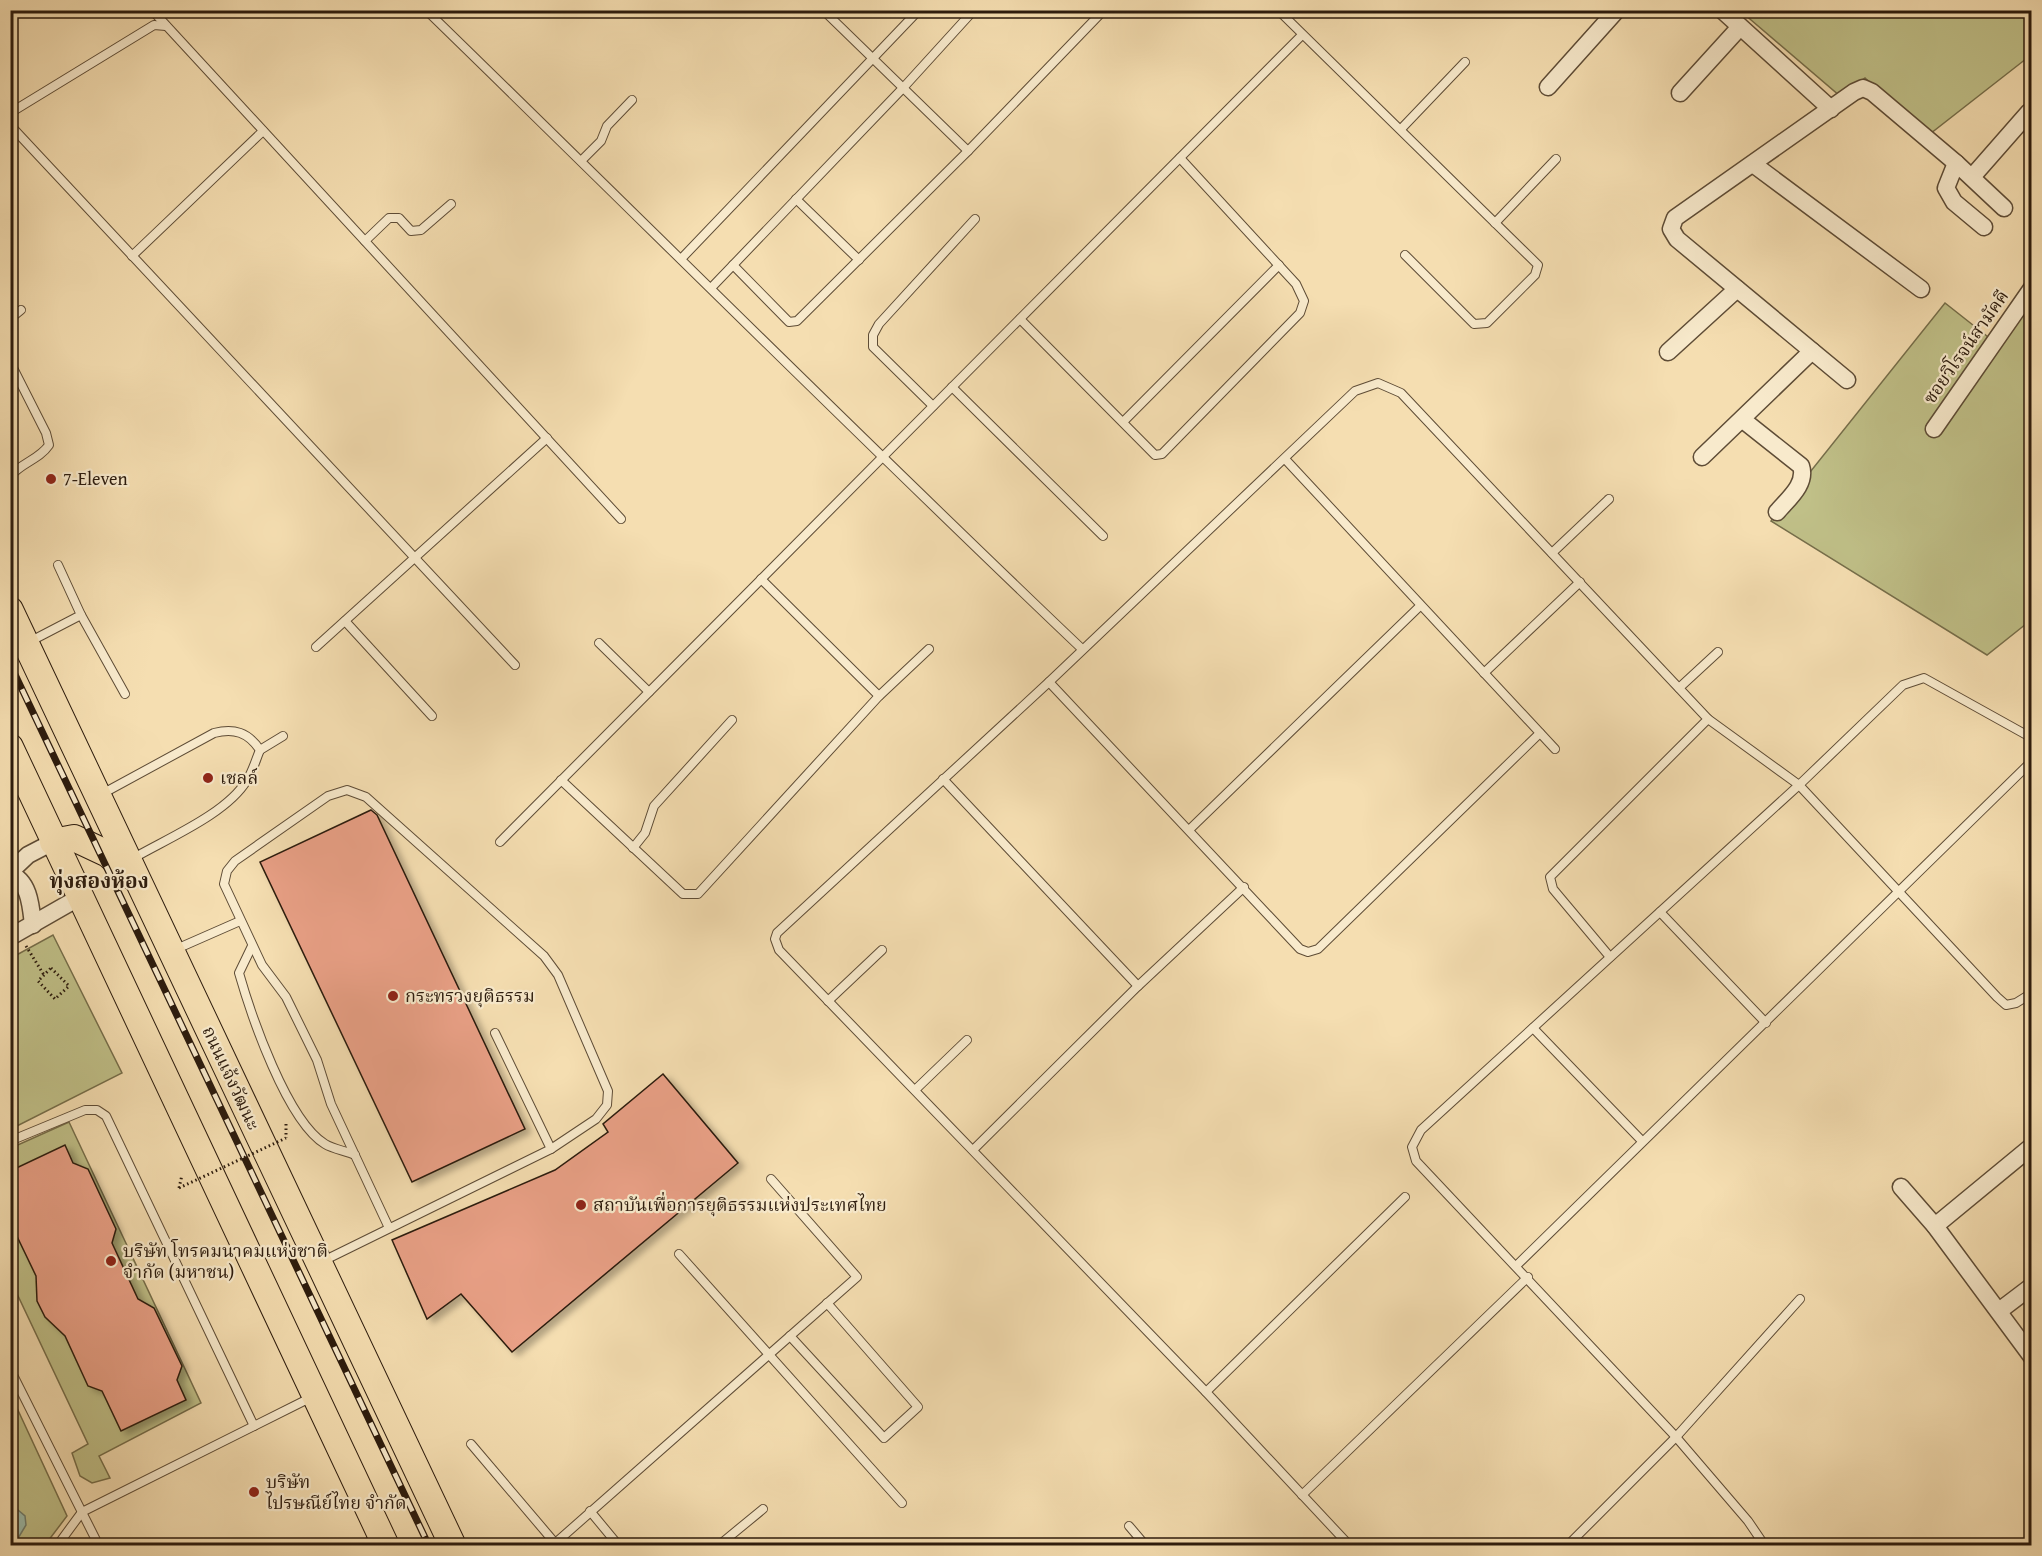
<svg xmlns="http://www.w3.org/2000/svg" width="2042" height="1556" font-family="'Gentium Book Plus','Noto Serif Thai',serif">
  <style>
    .green { fill: #c0c088; stroke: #766e4a; stroke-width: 1.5 }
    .water { fill: #9cbcab; stroke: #6f7c6c; stroke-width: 1.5 }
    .building { fill: #e9a086; stroke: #2c1b0d; stroke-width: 1.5; filter: url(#shadow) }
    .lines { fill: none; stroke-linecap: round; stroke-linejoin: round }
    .service-casing { stroke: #5e4c36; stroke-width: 10 }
    .minor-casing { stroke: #5e4c36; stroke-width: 19 }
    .primary-casing { stroke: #2c1b0d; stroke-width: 28 }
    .path { stroke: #2c1b0d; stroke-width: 3; stroke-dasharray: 1.5 3; stroke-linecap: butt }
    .service { stroke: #f8eacc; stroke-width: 8 }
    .minor { stroke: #f8eacc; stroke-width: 16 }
    .primary { stroke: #f5deb1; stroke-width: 26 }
    .rail-casing { stroke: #2c1b0d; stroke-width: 7 }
    .rail { stroke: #f8eacc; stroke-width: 4.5; stroke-dasharray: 14; stroke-linecap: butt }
    .path-bridge { stroke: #2c1b0d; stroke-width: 3; stroke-dasharray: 1.5 3; stroke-linecap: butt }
    .poi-dot { fill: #8f2418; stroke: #f8eacc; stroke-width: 2 }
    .labels { text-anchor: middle; stroke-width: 4.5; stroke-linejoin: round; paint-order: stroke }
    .street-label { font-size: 18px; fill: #2c1b0d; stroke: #f8eacc }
    .poi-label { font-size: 18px; fill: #2c1b0d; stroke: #f8eacc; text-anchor: start }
    .quarter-label { font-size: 21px; font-weight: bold; fill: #2c1b0d; stroke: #f8eacc }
  </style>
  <defs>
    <filter id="shadow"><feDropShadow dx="6" dy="4" stdDeviation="3" flood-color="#0004"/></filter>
  </defs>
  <rect width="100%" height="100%" fill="#f5deb1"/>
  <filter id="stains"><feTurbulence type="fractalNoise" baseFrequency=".00333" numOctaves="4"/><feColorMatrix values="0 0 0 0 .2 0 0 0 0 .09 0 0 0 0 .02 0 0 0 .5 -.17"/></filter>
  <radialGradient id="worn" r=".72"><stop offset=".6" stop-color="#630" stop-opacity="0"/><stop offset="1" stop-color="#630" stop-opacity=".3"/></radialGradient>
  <g class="green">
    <path d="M1747 10 2031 11V55L1926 137 1865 78 1840 96 1744 14Z"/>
    <path d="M2031 300V620L1987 655 1771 521 1945 303 1997 344Z"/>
    <path d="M53 935 122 1073 11 1129V958Z"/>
    <path d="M69 1122 201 1403 99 1456 110 1478 92 1483 80 1476 72 1453 88 1444 11 1281V1148Z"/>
    <path d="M10 1393 67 1516 45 1545H11Z"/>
  </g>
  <path class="water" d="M18 1510 25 1516 26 1525 14 1545H11V1512Z"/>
  <g class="building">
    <path d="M371 810 377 815 525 1129 412 1182 260 862Z"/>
    <path d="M663 1074 738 1163 512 1352 461 1294 427 1319 392 1240 555 1170 608 1132 603 1124Z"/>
    <path d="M65 1145 73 1163 88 1169 116 1229 112 1243 138 1299 154 1308 182 1366 177 1380 186 1400 121 1431 102 1391 88 1386 65 1336 45 1317 37 1301 36 1276 12 1226 16 1211 10 1200V1171Z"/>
  </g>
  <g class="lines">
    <defs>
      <g id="service">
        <path d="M152 10 621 519"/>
        <path d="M426 10C645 223 860 438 1081 648"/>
        <path d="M823 10 968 151"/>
        <path d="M1278 10 1538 265 1535 275 1487 323 1474 324 1405 255"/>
        <path d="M10 113 154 25 166 26"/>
        <path d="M10 125 515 665"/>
        <path d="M1401 129 1465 62"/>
        <path d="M581 161 601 141 607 126 632 100"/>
        <path d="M796 199 859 260"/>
        <path d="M1495 223 1556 159"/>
        <path d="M365 241 389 218H399L411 231 421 230 451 204"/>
        <path d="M132 256 263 131"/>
        <path d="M681 259 919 10"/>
        <path d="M733 265 789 322 797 321 968 151 1104 10"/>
        <path d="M711 288 903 88 974 10"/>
        <path d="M10 319 21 310"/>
        <path d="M1020 319 1155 455 1162 454 1300 313 1304 301 1296 284 1180 158"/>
        <path d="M10 362 46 433 49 445C39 460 20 463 10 477"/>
        <path d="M952 387 1103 536"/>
        <path d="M933 406 873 347V335L879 324 975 219"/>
        <path d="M1123 422 1279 265"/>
        <path d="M1285 459 1555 749"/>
        <path d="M1552 553 1609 499"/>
        <path d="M761 579 879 696"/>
        <path d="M81 615 125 694"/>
        <path d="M345 621 432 716"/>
        <path d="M29 642 81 615 58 565"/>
        <path d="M599 643 649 692"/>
        <path d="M316 647 547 438"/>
        <path d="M1484 673 1580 582"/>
        <path d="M1049 682 1300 949 1308 952 1318 949 1540 733"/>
        <path d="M1679 688 1718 652"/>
        <path d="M1708 719 1799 785 1997 997 2006 1005 2016 1003 2032 993"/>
        <path d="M943 779 1138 986"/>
        <path d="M561 780 683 894H698L879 696 929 649"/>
        <path d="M100 795 214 733C234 728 248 732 260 750L283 736"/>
        <path d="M1190 829 1420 606"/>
        <path d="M500 842 1302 35"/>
        <path d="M633 848 645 833 654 806 732 720"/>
        <path d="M132 859C166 839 227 814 247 780 253 771 256 759 260 750"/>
        <path d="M1660 912 1766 1023"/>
        <path d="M252 946 239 973C251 1015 287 1121 325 1144 333 1149 346 1151 355 1155"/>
        <path d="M174 950 240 921"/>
        <path d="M828 1001 882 950"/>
        <path d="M1533 1028 1642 1141"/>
        <path d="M495 1033 551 1149"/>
        <path d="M915 1090 967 1040"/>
        <path d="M10 1141 85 1110H97L106 1116 254 1426"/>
        <path d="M973 1150 1138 986 1244 887"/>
        <path d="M679 1254 902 1503"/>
        <path d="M321 1262 551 1149 596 1119 607 1105 608 1091 558 975 544 956 366 797 347 790 328 796 235 861 227 871 224 884 262 965 286 997 317 1060 331 1104 389 1228"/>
        <path d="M1517 1265 2032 761"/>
        <path d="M790 1336 884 1438 918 1407 827 1303"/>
        <path d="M10 1369 99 1546"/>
        <path d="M1206 1392 1405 1197"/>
        <path d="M471 1444 555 1543"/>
        <path d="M1302 1495 1528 1277"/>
        <path d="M590 1511 619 1546"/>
        <path d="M1129 1526 1146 1546"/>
        <path d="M57 1546 82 1512 312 1397"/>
        <path d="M361 1546 378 1537"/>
        <path d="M552 1546 857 1277 771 1179"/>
        <path d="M718 1546 763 1509"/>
        <path d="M1350 1546 1206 1392 779 950 775 939 777 933 1049 682 1355 391 1378 383 1401 393 1708 719 1550 877 1553 889 1610 957"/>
        <path d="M1567 1546 1676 1437 1800 1299"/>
        <path d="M1765 1546 1748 1521 1676 1437 1416 1161 1412 1147 1421 1130 1799 785 1903 685 1924 678 2032 738"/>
      </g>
      <g id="minor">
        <path d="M1722 10 1831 109"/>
        <path d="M1548 87 1617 10"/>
        <path d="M1680 93 1740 27"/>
        <path d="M1956 163 1946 188 1954 202 1984 227"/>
        <path d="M1753 164 1921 289"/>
        <path d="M1972 177 2029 112"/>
        <path d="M1668 352 1737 289"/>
        <path d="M1847 380 1677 239 1671 229 1675 218 1854 92 1863 88 1872 92 1956 163 2004 208"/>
        <path d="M1743 420 1801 466C1807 484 1788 499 1777 512"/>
        <path d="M1934 429 2032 288"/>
        <path d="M1702 457 1812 351"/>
        <path d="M10 872 28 855 53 842"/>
        <path d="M10 874C30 881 31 908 33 925"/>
        <path d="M10 937 80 897"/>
        <path d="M1901 1187 1935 1226 2032 1357"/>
        <path d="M1935 1226 2032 1146"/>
        <path d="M1999 1311 2032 1286"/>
      </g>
      <g id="primary">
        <path d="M10 610 453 1546"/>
        <path d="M10 747 386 1546"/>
        <path d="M53 842 74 838 108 854 131 876"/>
      </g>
    </defs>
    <use href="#service" class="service-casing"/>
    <use href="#minor" class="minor-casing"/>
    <use href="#primary" class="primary-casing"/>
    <g class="path">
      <path d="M26 946 44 975"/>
      <path d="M51 968 69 986 55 999 38 981Z"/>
      <path d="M286 1124V1138"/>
      <path d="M179 1188 182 1175"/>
    </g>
    <use href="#service" class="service"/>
    <use href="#minor" class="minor"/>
    <use href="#primary" class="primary"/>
    <defs>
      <path id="rail" d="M10 664 429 1546"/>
    </defs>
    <use href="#rail" class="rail-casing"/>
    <use href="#rail" class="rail"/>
    <path class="path-bridge" d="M179 1188 286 1138"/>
  </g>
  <g class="poi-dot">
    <circle cx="51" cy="479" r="6"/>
    <circle cx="208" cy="778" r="6"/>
    <circle cx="393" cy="996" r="6"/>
    <circle cx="581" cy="1205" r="6"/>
    <circle cx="111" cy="1261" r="6"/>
    <circle cx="254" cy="1492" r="6"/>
  </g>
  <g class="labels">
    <g class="street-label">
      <text transform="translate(1966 347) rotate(-55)" y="6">ซอยวิโรจน์สามัคคี</text>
      <text transform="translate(231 1078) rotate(65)" y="6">ถนนแจ้งวัฒนะ</text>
    </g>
    <g class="poi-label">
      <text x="63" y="485">7-Eleven</text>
      <text x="220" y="784">เชลล์</text>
      <text x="405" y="1002">กระทรวงยุติธรรม</text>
      <text x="593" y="1211">สถาบันเพื่อการยุติธรรมแห่งประเทศไทย</text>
      <text x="123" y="1257">บริษัท โทรคมนาคมแห่งชาติ<tspan x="123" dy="21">จำกัด (มหาชน)</tspan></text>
      <text x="266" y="1488">บริษัท<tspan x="266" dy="21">ไปรษณีย์ไทย จำกัด</tspan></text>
    </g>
    <g class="quarter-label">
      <text x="99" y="888">ทุ่งสองห้อง</text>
    </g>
  </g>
  <rect width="2042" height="1556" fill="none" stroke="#f5deb1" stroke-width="36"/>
  <rect x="12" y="12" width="2018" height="1532" fill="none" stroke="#2c1b0d" stroke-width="3"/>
  <rect x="18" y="18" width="2006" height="1520" fill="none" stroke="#2c1b0d" stroke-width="1.5"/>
  <rect width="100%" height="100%" filter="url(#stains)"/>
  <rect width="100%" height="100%" fill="url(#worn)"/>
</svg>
